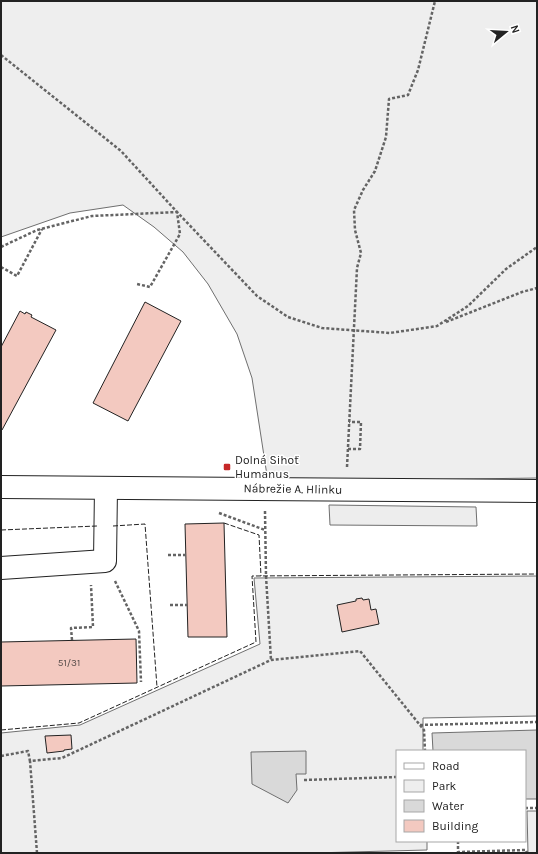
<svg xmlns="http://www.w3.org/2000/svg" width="538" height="854" font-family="Karla,sans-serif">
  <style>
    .green { fill: #eee; stroke: #6f6f6f }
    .parking { fill: #ededed; stroke: #6f6f6f }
    .water { fill: #d9d9d9; stroke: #6f6f6f }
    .building { fill: #f3c9c0; stroke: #222 }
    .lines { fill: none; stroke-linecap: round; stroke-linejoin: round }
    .minor-casing { stroke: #222; stroke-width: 24 }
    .path { stroke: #646464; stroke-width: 2.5; stroke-dasharray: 3 2; stroke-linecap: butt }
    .minor { stroke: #fff; stroke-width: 22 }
    .fence { stroke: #222; stroke-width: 1; stroke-dasharray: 5 2; stroke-linecap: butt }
    .poi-dot { fill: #c62828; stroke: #fff; stroke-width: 1.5 }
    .labels { text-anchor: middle; stroke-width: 3; stroke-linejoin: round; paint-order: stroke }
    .number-label { font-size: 10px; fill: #564c4a }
    .poi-label { font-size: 12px; fill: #222; stroke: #fff; text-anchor: start }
    .street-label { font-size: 12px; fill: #222; stroke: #fff }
  </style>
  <rect width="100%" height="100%" fill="#fff"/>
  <g class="green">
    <path d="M1 1H537V478L268 482 252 378 237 334 208 284 183 252 154 227 123 205 70 213 1 237Z"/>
    <path d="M537 576V716L423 718V751H397V841H427V850L312 853H1V733L80 725 260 644 254 578Z"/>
    <path d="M527 811H537V853H528Z"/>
  </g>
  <path class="parking" d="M329 505 476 507 477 526 330 525Z"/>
  <g class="water">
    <path d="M537 730V799H525V751H433L432 733Z"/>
    <path d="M306 751V774H296L297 790 288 803 252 784 251 752Z"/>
  </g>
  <g class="building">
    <path d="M145 302 181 321 128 421 93 403Z"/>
    <path d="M20 311 25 314 26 312 32 315 31 317 56 330 2 430 1 429V347Z"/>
    <path d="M224 523 227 637H188L185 524Z"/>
    <path d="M362 598 363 600 369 599 371 610 376 609 379 624 342 632 337 605 356 601V599Z"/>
    <path d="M136 639 137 683 1 686V642Z"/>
    <path d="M71 735 72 749 64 750V751L47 753 45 736Z"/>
  </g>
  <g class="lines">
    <defs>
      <g id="minor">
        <path d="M1 487 537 491"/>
        <path d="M1 568 105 561 106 488"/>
      </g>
    </defs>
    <use href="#minor" class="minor-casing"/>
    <g class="path">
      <path d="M1 55 121 151 177 212 257 296 288 317 322 328 390 333 437 326 468 306 506 269 537 247"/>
      <path d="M1 247 37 230 92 216 177 212 180 234 150 287 137 284"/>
      <path d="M1 267 17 276 42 229"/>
      <path d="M446 322 522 292 537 288"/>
      <path d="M348 449H360L361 422H349"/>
      <path d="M347 467 357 268 361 253 355 230 354 210 363 190 375 171 386 137 389 99 408 95 418 70 435 1"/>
      <path d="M265 511 266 576 271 660"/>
      <path d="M219 513 265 530"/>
      <path d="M168 555H186"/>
      <path d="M115 581 139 631 141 682"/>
      <path d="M170 605H187"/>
      <path d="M72 640 71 628 93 627 91 585"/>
      <path d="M420 725 537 722"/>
      <path d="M1 756 28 751 30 761"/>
      <path d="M304 780 397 777"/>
      <path d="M525 808H537"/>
      <path d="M458 841V852L526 850 527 853"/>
      <path d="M37 853 30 761 62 758 271 660 360 651 424 730 425 751"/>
    </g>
    <use href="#minor" class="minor"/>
    <g class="fence">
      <path d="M224 523 259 535 261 576"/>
      <path d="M113 526 145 524 157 687"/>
      <path d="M1 530 97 526"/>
      <path d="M1 730 79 723 256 642 252 576 537 574"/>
    </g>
  </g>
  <rect class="poi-dot" x="223" y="463" width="8" height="8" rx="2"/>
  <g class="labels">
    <g class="number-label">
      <text x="69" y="666">51/31</text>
    </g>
    <g class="poi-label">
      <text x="235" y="464">Dolná Sihoť<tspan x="235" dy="14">Humanus</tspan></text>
    </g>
    <g class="street-label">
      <text transform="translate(293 489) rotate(1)" y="4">Nábrežie A. Hlinku</text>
    </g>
  </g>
  <rect width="538" height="854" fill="none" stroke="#222222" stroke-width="4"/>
  <rect x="396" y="750" width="130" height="92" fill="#ffffff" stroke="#a7a7a7"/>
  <rect x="404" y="763" width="20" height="6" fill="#ffffff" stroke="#a7a7a7"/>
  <text x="432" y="770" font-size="12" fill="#222222">Road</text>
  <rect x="404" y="780" width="20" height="12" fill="#eeeeee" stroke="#a7a7a7"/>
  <text x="432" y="790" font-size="12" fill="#222222">Park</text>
  <rect x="404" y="800" width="20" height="12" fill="#d9d9d9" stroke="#a7a7a7"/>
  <text x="432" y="810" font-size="12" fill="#222222">Water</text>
  <rect x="404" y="820" width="20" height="12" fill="#f3c9c0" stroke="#a7a7a7"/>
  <text x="432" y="830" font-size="12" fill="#222222">Building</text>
  <g transform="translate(506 32) rotate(72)" stroke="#ffffff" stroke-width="3" paint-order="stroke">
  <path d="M0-3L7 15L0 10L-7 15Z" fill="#222222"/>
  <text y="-6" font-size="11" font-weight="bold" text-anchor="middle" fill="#222222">N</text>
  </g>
</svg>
